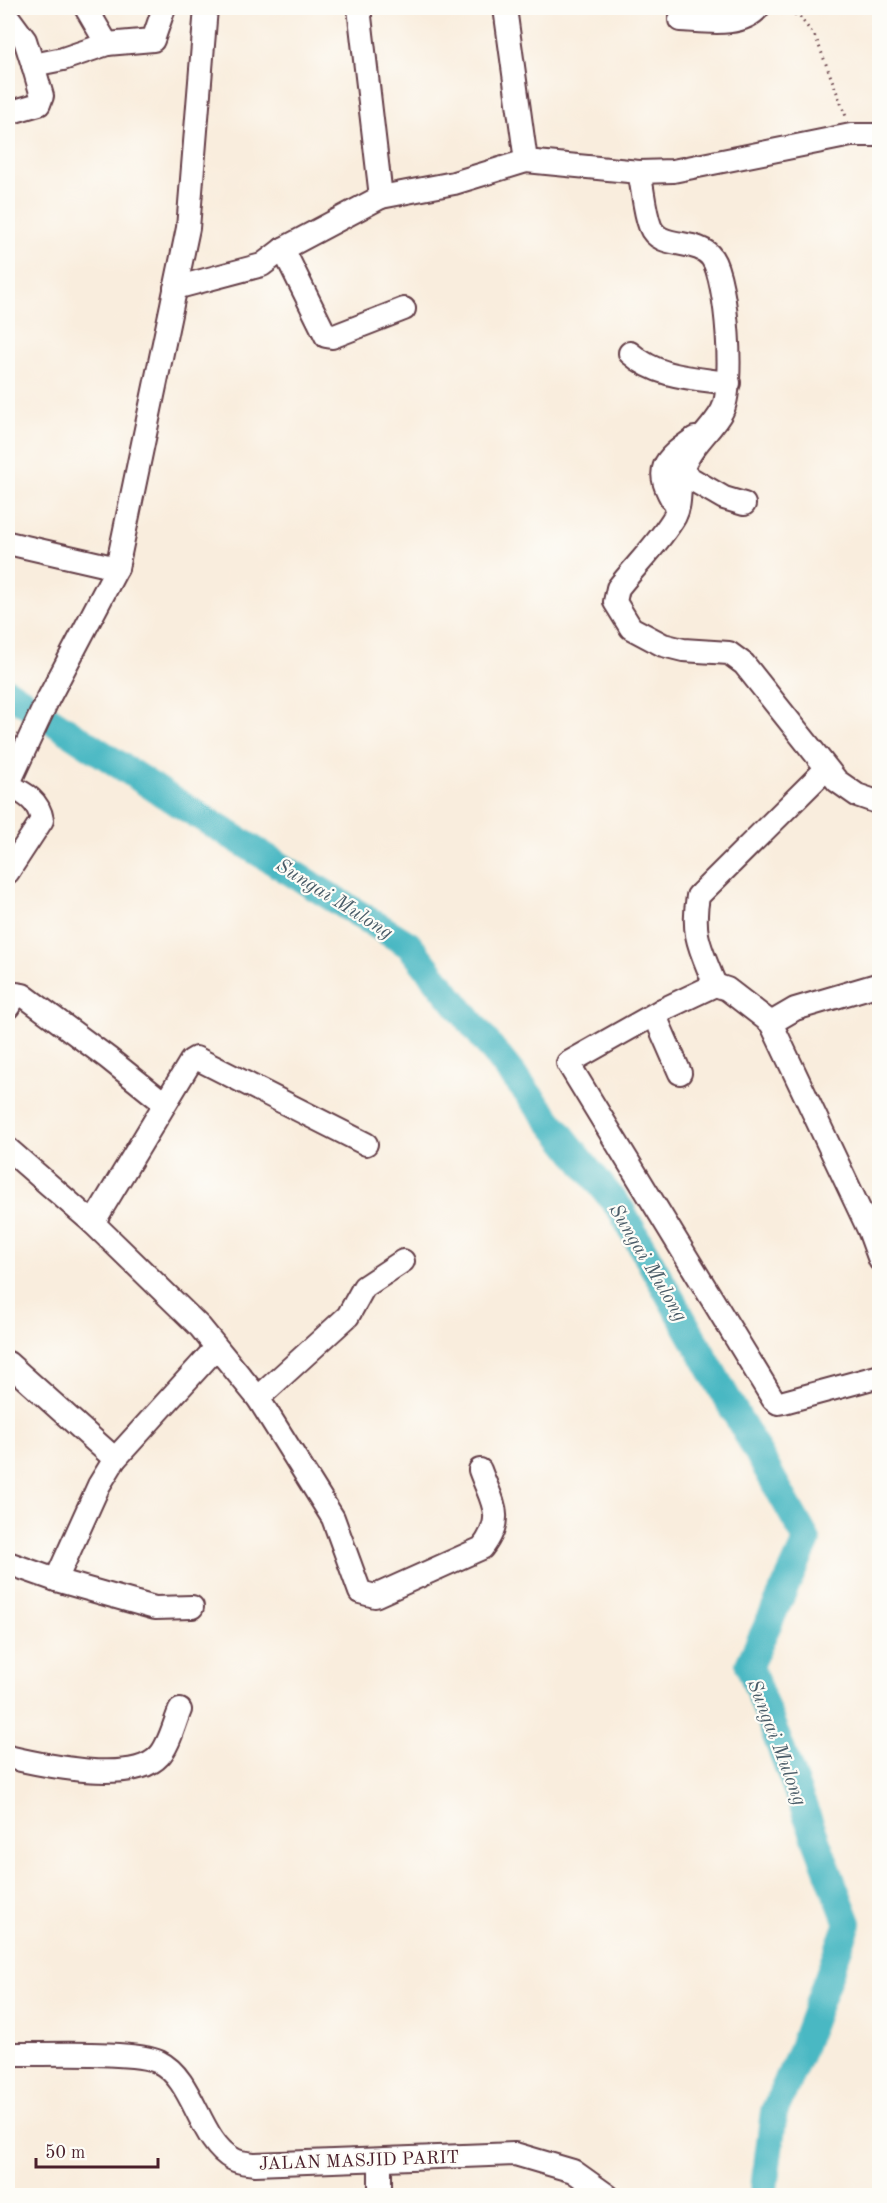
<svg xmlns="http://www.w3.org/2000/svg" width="887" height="2203" font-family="'Old Standard TT',serif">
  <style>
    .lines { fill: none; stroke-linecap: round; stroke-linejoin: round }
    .river { stroke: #4ab8c3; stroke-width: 28 }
    .minor-casing { stroke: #643e46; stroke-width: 26 }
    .path { stroke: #643e46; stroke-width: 3; stroke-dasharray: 1.5 4.5; stroke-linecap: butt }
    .minor { stroke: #fff; stroke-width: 22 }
    .labels { text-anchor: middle; stroke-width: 4.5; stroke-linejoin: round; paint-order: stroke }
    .street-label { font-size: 18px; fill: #4a1f2b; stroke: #fdfcf7 }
    .water-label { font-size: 20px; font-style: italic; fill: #4a5c68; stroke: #fdfcf7 }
  </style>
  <rect width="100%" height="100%" fill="#fdfcf7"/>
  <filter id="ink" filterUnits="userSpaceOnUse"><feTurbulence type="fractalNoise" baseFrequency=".0167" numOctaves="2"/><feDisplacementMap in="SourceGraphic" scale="12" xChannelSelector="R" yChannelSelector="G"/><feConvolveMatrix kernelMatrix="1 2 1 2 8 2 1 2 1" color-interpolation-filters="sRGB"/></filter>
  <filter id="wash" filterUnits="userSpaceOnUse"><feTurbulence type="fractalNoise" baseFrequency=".008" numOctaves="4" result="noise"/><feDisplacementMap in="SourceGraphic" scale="24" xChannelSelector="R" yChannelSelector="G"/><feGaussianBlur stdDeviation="1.35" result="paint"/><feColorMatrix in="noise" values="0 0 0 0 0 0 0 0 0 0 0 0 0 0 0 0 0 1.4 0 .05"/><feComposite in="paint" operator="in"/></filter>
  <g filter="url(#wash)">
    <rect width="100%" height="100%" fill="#f9eddd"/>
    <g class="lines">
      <path class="river" d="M8 692 162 793 409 945 621 1210 807 1540 749 1665 848 1923 800 2053 774 2112 763 2196"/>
    </g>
  </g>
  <g filter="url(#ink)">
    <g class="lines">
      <defs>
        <g id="minor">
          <path d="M86 8 107 44 153 40 164 8"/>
          <path d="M505 8 526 161 639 172C643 189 644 210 650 226 659 251 698 237 712 258 727 280 735 387 722 411 713 428 696 441 687 459 676 477 683 501 675 516 660 542 636 565 618 588L615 602 631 628 663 645 683 650 729 653 744 664 837 781 857 795 880 803"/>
          <path d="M8 17 25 40 33 65"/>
          <path d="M680 20C704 21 741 28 758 8"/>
          <path d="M8 113 39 104 42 96 33 65 63 59 107 44"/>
          <path d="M639 172 673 171 851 135H880"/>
          <path d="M381 197 454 183 526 161"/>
          <path d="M283 249 326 336 332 337 404 309"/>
          <path d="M175 288 262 265 283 249 381 197 359 8"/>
          <path d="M630 353C658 378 694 378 729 383"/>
          <path d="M681 473 724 498 744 504"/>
          <path d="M676 506C653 469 662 461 695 438"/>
          <path d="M8 543 117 568"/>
          <path d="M8 785 47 701 117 568 188 228 206 8"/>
          <path d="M8 785C24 793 39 800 42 820L8 872"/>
          <path d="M880 984 795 1009 771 1023 869 1230 880 1260"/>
          <path d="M715 985C701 949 691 936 698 896L826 769"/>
          <path d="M8 1007 17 994 23 995 108 1058 164 1103"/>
          <path d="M662 1010 568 1063 773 1399 778 1403 784 1402 880 1376"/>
          <path d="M680 1073 659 1025 657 1017 662 1010 715 985 727 989 771 1023"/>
          <path d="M8 1149 93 1223 200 1327 258 1398 333 1518 360 1592 375 1596 482 1548C506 1517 492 1503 480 1470"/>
          <path d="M93 1223 191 1061 196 1058 366 1144"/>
          <path d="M8 1363 115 1459"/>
          <path d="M258 1398 348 1316 364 1287 403 1261"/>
          <path d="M8 1563 56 1580 155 1608 192 1607"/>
          <path d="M56 1580 99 1485 115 1459 216 1348"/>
          <path d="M8 1757C42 1765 133 1785 159 1756 169 1746 174 1724 180 1710"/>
          <path d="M8 2054C39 2055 135 2050 159 2062 194 2079 199 2141 233 2159 239 2163 249 2163 255 2164L515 2154 573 2171 608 2196"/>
          <path d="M380 2196V2160"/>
        </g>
      </defs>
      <use href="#minor" class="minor-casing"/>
      <path class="path" d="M777 10 799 16 816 38 847 119"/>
      <use href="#minor" class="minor"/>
    </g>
  </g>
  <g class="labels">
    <g class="street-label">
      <text transform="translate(359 2160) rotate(-2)" y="6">JALAN MASJID PARIT</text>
    </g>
    <g class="water-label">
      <text transform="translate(335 898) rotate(32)" y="7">Sungai Mulong</text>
      <text transform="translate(649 1262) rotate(59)" y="7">Sungai Mulong</text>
      <text transform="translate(778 1742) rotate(69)" y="7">Sungai Mulong</text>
    </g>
  </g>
  <rect width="887" height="2203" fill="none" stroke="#fdfcf7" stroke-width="30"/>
  <path d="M36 2158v9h122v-9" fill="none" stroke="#4a1f2b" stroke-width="3"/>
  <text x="45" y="2158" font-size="18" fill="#4a1f2b" stroke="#fdfcf7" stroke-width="4.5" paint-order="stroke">50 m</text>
</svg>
